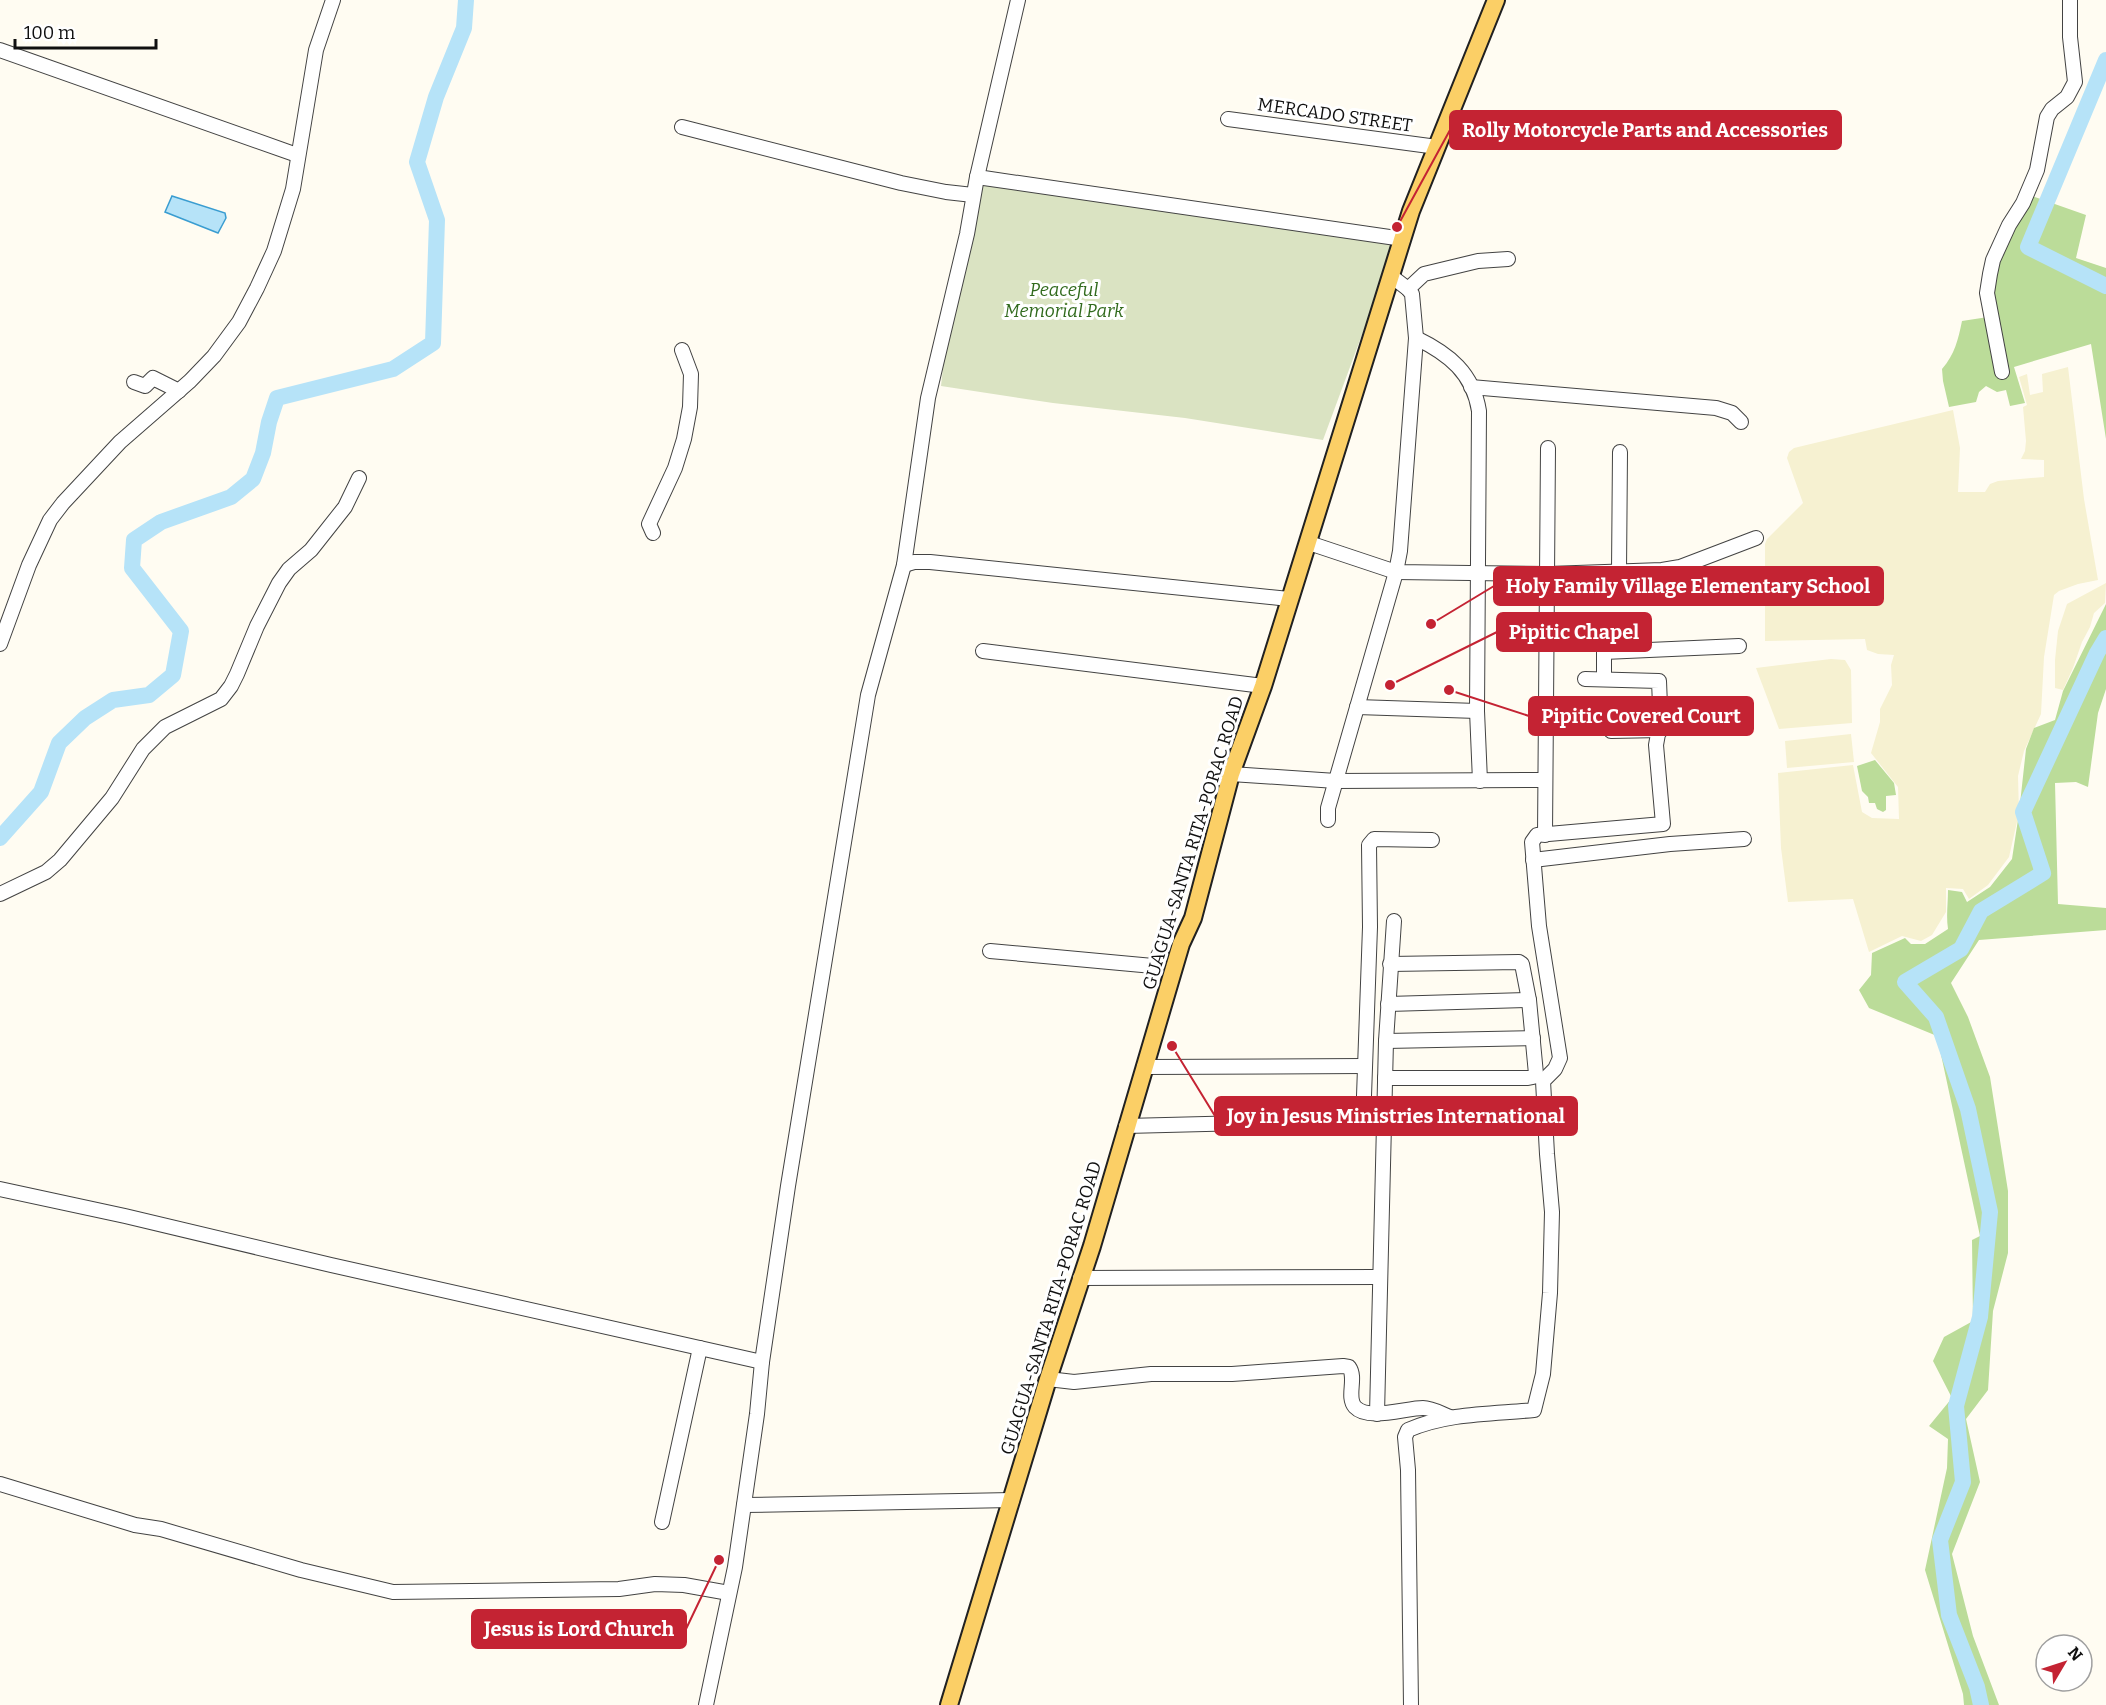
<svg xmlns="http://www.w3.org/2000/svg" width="2106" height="1705" font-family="Bitter,serif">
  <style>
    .farmland { fill: #f6f1d1 }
    .forest { fill: #bbdc99 }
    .cemetery { fill: #dae3c2 }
    .water { fill: #b6e3f8; stroke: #3a9dd1; stroke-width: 1.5 }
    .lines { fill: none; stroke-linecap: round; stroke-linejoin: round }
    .river { stroke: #b6e3f8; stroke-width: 16 }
    .minor-casing { stroke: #434343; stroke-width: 16 }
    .major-casing { stroke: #212121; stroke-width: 20 }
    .minor { stroke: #fff; stroke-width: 14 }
    .major { stroke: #fbcf66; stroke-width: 16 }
    .labels { text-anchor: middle; stroke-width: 6; stroke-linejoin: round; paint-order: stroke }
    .street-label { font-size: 18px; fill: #101010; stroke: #fff }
    .park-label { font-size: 18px; font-style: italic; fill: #316a1d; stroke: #fff }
    .leader { fill: none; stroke: #c42333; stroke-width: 2 }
    .callout-dot { fill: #c42333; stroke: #fff; stroke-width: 2 }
    .callout { fill: #c42333; stroke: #c42333; stroke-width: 2 }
    .callout-label { font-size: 20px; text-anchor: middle; font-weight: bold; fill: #fff }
  </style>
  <rect width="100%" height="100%" fill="#fffcf2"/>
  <g class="farmland">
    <path d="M2068 367 2084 499 2098 580 2078 584 2059 591 2054 595 2044 657 2041 714 2024 751 2018 776 2019 813 2009 857 1988 885 1969 899 1963 889 1946 888V912L1932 935 1921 941 1902 936 1869 952 1853 899 1788 902 1781 848 1778 773 1853 765 1862 812 1872 818 1899 819 1898 787 1871 753 1880 722V709L1892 685 1891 665 1894 655 1878 654 1867 650 1865 639 1765 641V544L1767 539 1803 503 1787 458 1789 452 1794 448 1953 410 1960 448 1958 492H1985L1990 484 1998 481 2044 477V460L2021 459 2025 451 2026 441 2023 407 2027 405 2019 377 2027 374 2030 395 2043 392 2042 374Z"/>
    <path d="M2106 583 2105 603 2094 613 2090 627 2082 642 2073 668 2063 690 2055 688V660L2058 631 2067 604Z"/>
    <path d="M1831 659 1845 660 1851 670 1852 723 1779 729 1756 668Z"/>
    <path d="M1851 734 1854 762 1787 768 1785 741Z"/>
  </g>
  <g class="forest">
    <path d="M2021 192 2086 215 2076 258 2106 268V439L2091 344 2014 367 2025 403 2010 406 2006 390 1997 392 1986 386 1979 392 1976 402 1949 407 1943 381 1942 369C1955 354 1958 340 1962 321L1988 317 1985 292 1989 251Z"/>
    <path d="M2106 604V689L2098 713 2088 787 2076 782 2055 783 2058 904 2106 908V930L1979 940 1951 983 1968 1017 1990 1077 2008 1191V1253L1993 1311 1988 1390 1966 1419 1980 1482 1952 1554 1973 1636 1999 1705H1964L1963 1694 1925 1570 1947 1468 1948 1439 1929 1426 1952 1398 1933 1361 1944 1337 1973 1321 1972 1240 1980 1236 1937 1036 1869 1008 1859 990 1871 975 1872 953 1905 938 1911 944H1925L1948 929C1946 916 1948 904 1948 890L1962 892 1967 902 1990 887 2012 859 2019 813 2026 749 2034 728 2055 720 2063 691Z"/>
    <path d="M1875 760 1894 783 1896 795 1886 796V810L1883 812 1877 809 1875 803H1869L1868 797 1862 791 1857 766Z"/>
  </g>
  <path class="cemetery" d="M981 185 1397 240 1323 440 1185 418 1053 403 941 386 945 350Z"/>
  <path class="water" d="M172 196 225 213 226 218 218 233 165 212Z"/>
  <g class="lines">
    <g class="river">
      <path d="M2106 60 2028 247 2106 286"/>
      <path d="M0 838 41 792 59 743 85 718 113 700 149 695 173 675 181 631 132 568 134 540 161 522 231 497 253 479 263 453 269 422 277 398 393 369 433 343 437 220 417 162 436 97 464 28 466 0"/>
      <path d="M1981 1705 1977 1687 1949 1615 1940 1540 1963 1482 1956 1406 1980 1317 1990 1212 1968 1109 1936 1017 1905 982 1961 949 1981 911 2043 873 2023 812 2097 653 2106 638"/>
    </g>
    <defs>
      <g id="minor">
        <path d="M0 50 297 155"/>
        <path d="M1228 119 1437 147"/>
        <path d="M682 127 901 183 946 192 973 195"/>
        <path d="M977 177 1403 239"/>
        <path d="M1408 289 1424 274 1478 261 1508 259"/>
        <path d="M1416 338C1449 354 1473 373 1479 411L1477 711 1480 781"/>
        <path d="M2002 372 1987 293 1990 274 1993 260 2009 225 2023 203 2037 170 2047 117 2052 109 2067 97 2075 82 2070 37V0"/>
        <path d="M134 382 145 386 153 378 179 391"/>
        <path d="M1471 387 1716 408 1732 413 1741 422"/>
        <path d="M653 533 649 524 675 468 684 439 690 407 691 374 682 350"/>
        <path d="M1309 543 1396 572 1548 574 1662 570 1680 567 1756 538"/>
        <path d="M904 565 914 562H930L1289 599"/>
        <path d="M1619 571 1620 452"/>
        <path d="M0 644 29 565 50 520 63 503 120 442 190 381 214 356 239 322 257 288 274 251 293 189 316 50 333 0"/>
        <path d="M983 651 1263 686"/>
        <path d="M1604 679V652L1739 646"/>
        <path d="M1357 707 1477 711"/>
        <path d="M1611 731 1661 730"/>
        <path d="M1231 774 1336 781 1545 780"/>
        <path d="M1328 820V808L1396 572 1400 551 1416 338 1412 294 1408 289 1391 276"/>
        <path d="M1545 835 1548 448"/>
        <path d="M1533 860 1670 844 1744 839"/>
        <path d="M0 894 46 872 60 860 112 798 143 749 165 727 221 699 231 686 237 674 257 626 279 583 289 569 311 550 345 507 359 478"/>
        <path d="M990 951 1153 966 1167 938"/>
        <path d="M1388 1004 1529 1000"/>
        <path d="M1386 1041 1533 1038"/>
        <path d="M1144 1067 1364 1066"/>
        <path d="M1385 1078H1528L1533 1077 1536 1074 1529 1000 1522 964 1519 962 1390 964"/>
        <path d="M1126 1126 1245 1123 1354 1126 1363 1124 1370 927 1369 845 1374 839 1432 840"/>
        <path d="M0 1189 125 1216 331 1265 762 1362"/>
        <path d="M1080 1278 1380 1277"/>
        <path d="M1048 1379 1074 1382 1151 1374H1232L1343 1366 1349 1367C1357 1378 1346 1397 1355 1407 1368 1421 1406 1408 1423 1408 1432 1408 1442 1414 1450 1417"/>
        <path d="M1377 1414 1386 1041 1394 921"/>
        <path d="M0 1484 135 1525 161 1529 301 1570 393 1592 619 1589 655 1584 684 1585 729 1593"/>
        <path d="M744 1505 1012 1500"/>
        <path d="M662 1522 700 1348"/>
        <path d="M706 1705 735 1567 757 1414 762 1362 788 1186 868 695 904 565 928 398 967 234 977 177 1018 0"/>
        <path d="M1411 1705 1408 1470 1405 1437 1408 1430C1447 1413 1492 1414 1534 1410L1543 1374 1550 1293 1552 1212 1547 1154 1543 1081 1555 1069 1560 1058 1539 926 1532 842 1537 835 1663 824 1656 745 1658 734 1661 730 1659 681 1585 679"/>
      </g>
      <path id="major" d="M949 1705 1048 1379 1092 1246 1181 944 1193 918 1231 774 1263 686 1411 211 1496 0"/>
    </defs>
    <use href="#minor" class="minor-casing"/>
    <use href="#major" class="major-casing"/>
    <use href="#minor" class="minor"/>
    <use href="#major" class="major"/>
  </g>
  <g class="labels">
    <g class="street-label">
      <text transform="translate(1335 115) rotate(8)" y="6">MERCADO STREET</text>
      <text transform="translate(1193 843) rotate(-73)" y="6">GUAGUA-SANTA RITA-PORAC ROAD</text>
      <text transform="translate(1051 1308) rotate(-73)" y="6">GUAGUA-SANTA RITA-PORAC ROAD</text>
    </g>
    <g class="park-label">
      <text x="1064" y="296">Peaceful<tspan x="1064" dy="21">Memorial Park</tspan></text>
    </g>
  </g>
  <path class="leader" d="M1397 227L1450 130M1431 624L1494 586M1390 685L1497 632M1449 690L1529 716M1172 1046L1215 1116M719 1560L686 1629"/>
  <g class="callout-dot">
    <circle cx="1397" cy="227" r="6"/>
    <circle cx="1431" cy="624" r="6"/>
    <circle cx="1390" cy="685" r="6"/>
    <circle cx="1449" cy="690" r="6"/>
    <circle cx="1172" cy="1046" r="6"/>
    <circle cx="719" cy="1560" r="6"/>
  </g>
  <g class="callout">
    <rect x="1450" y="111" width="391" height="38" rx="6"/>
    <rect x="1494" y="567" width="389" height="38" rx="6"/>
    <rect x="1497" y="613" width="154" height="38" rx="6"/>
    <rect x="1529" y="697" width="224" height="38" rx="6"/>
    <rect x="1215" y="1097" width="362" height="38" rx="6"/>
    <rect x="472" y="1610" width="214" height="38" rx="6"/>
  </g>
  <g class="callout-label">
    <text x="1645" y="137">Rolly Motorcycle Parts and Accessories</text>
    <text x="1688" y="593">Holy Family Village Elementary School</text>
    <text x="1574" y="639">Pipitic Chapel</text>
    <text x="1641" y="723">Pipitic Covered Court</text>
    <text x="1396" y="1123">Joy in Jesus Ministries International</text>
    <text x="579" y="1636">Jesus is Lord Church</text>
  </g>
  <g transform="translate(2064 1663) rotate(51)"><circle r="28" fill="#ffffff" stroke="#9f9f9f" stroke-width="1.5"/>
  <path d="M0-4.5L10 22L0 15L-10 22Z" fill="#c42333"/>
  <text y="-9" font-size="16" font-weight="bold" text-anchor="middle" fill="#101010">N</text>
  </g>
  <path d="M15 39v9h141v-9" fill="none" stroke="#101010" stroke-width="3"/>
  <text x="24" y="39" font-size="18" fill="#101010" stroke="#ffffff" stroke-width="4.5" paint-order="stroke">100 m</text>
</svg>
